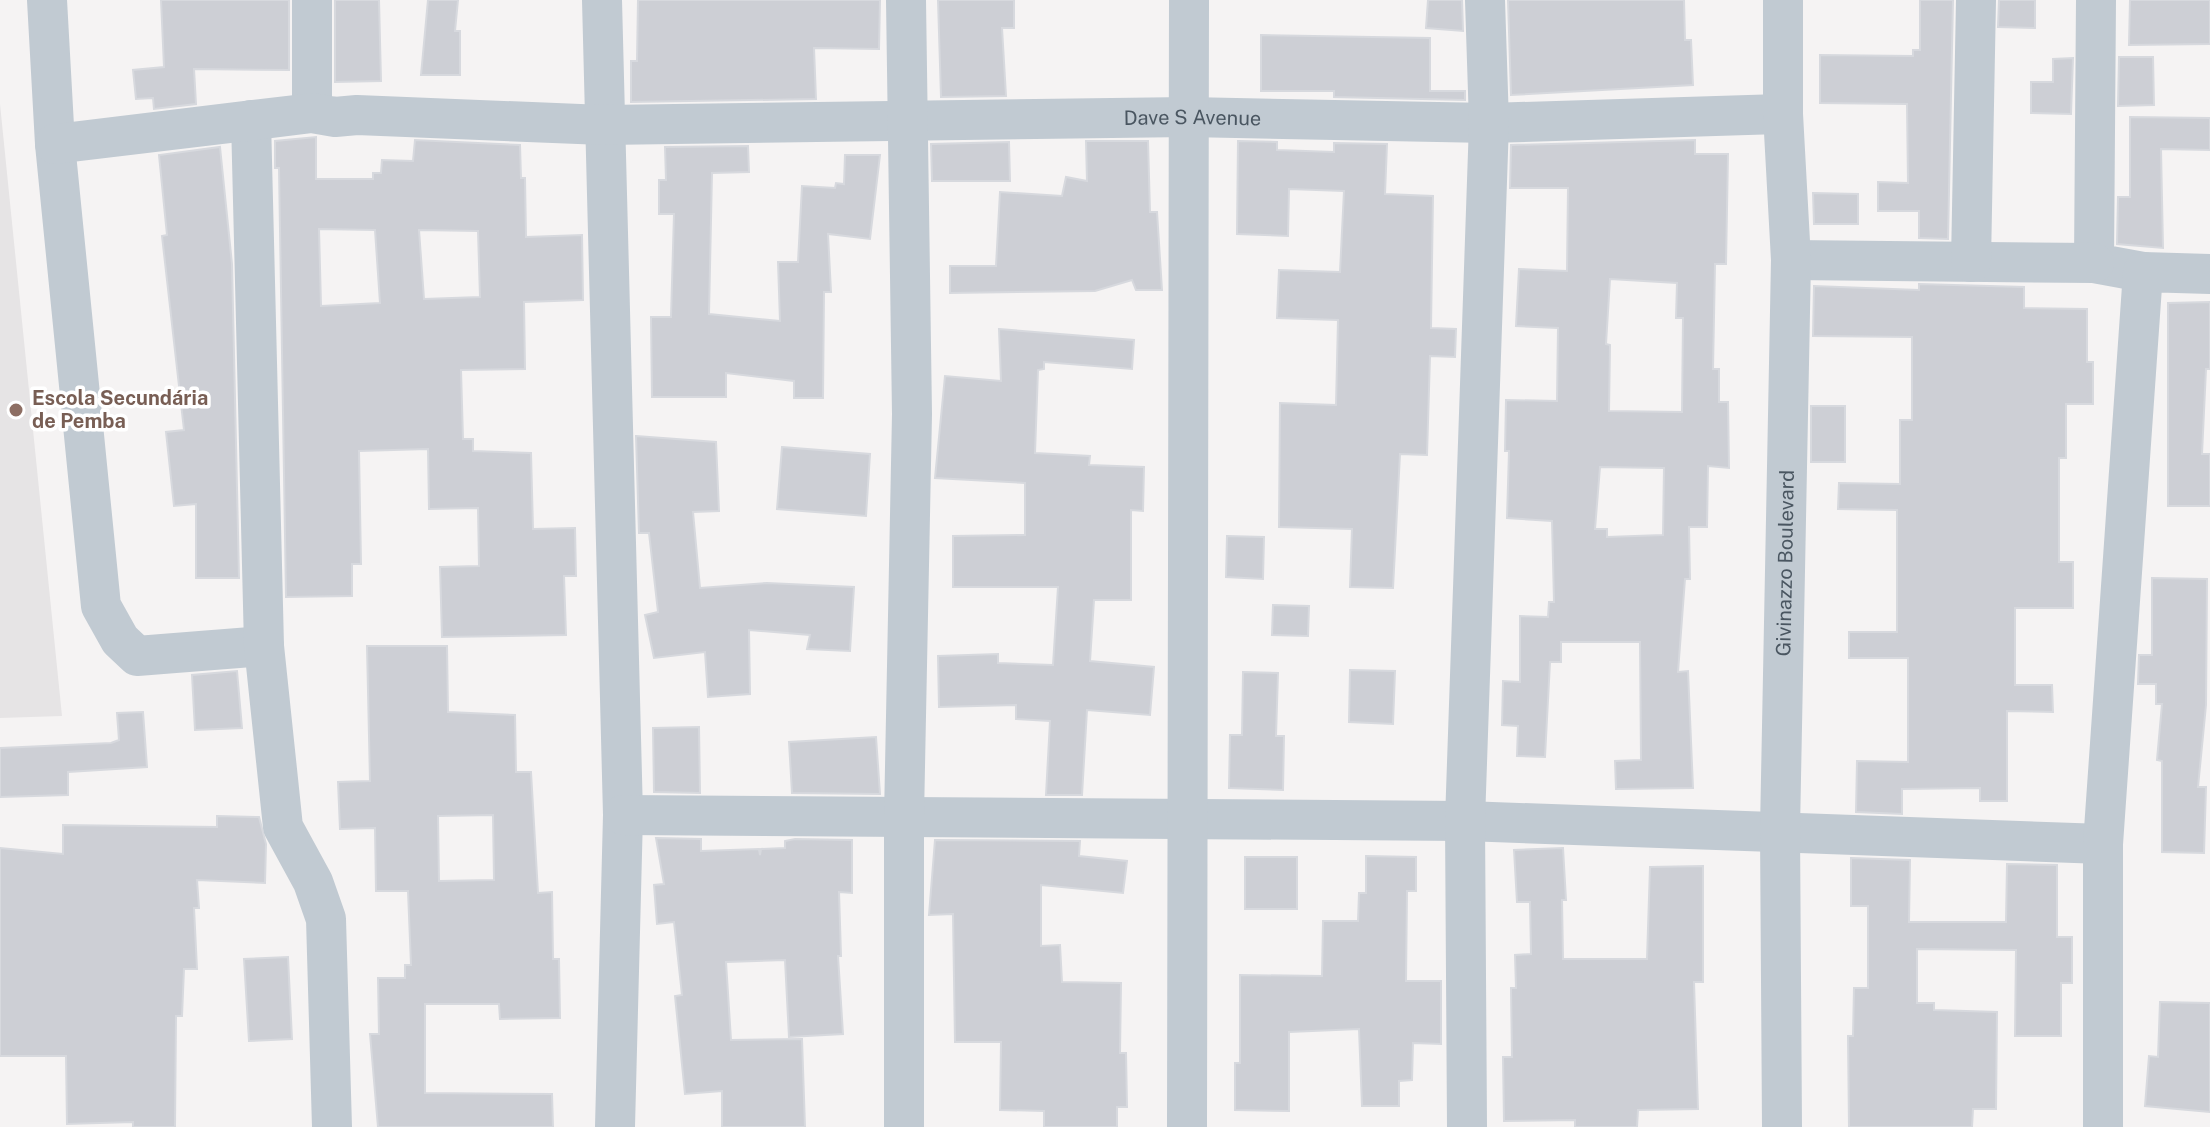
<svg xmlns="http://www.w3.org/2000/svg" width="2210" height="1127" font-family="'Public Sans',sans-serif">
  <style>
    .education { fill: #e6e4e5 }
    .building { fill: #cdcfd5; stroke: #d7d9de; stroke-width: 2; fill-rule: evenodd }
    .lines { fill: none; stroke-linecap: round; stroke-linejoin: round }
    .minor { stroke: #c1cad2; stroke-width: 40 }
    .education-dot { fill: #8d6e63; stroke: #fff; stroke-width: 3 }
    .labels { text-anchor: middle; stroke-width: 7; stroke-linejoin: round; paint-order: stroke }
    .street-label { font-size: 20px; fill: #4a5661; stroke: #fff }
    .education-label { font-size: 20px; font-weight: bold; fill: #785e54; stroke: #fff; text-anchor: start }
  </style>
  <rect width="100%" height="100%" fill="#f5f3f3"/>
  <path class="education" d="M0 104 62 716 0 718Z"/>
  <g class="building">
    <path d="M161 0H289V70L194 69 196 104 154 109 153 98 136 99 133 70 164 67Z"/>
    <path d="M335 0H379L381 81 335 82Z"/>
    <path d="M428 0H458L455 31H460V75H421Z"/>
    <path d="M638 0H880L879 49 814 48 816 99 631 102V61H637Z"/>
    <path d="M938 0H1014V28H1002L1006 96 941 97Z"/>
    <path d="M1428 0H1462L1463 31 1426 28Z"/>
    <path d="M1508 0H1684L1685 40H1691L1693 85 1511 95Z"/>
    <path d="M1920 0H1953L1948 239 1919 238V211H1878V182L1908 183 1907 104 1820 103V55L1913 56V50H1920Z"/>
    <path d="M1999 0H2035V28L1998 27Z"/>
    <path d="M2130 0H2210V44L2129 45Z"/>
    <path d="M1261 35 1430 38V91H1465V100L1334 97V91H1261Z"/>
    <path d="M2119 57H2153L2154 105 2118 106Z"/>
    <path d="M2073 58 2071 114 2031 113V82H2053V59Z"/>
    <path d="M2130 117 2210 118V150L2161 149 2163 248 2117 244 2118 197H2130Z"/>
    <path d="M316 137V179H373V173H381L382 160 413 161 415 140 520 145 521 178H525L526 237 582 235 583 300 524 302 525 369 461 370 463 439H473V451L531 453 533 529 575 528 576 576H564L566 635 442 637 440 567 479 566 478 508 429 509 428 449 359 451 361 564H352V596L286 597 279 168H275V141ZM319 229 375 230 380 303 321 306ZM419 230 478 231 480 297 424 299Z"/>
    <path d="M1695 140V154H1728L1726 264H1715L1713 369H1719V402H1728L1729 468 1708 466 1707 527H1689L1690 579H1685L1678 672 1688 671 1693 788 1616 789 1615 761 1641 760 1640 642H1561V662H1550L1545 757 1517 756 1518 726 1502 725 1503 681 1520 682V616L1548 617 1549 602H1554L1552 521 1507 518 1509 451H1505L1506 400 1557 401 1558 328 1516 326 1519 269 1567 271 1568 188H1510L1511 145ZM1610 279 1677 283 1676 318H1683L1682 412 1609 411 1610 345 1606 344ZM1600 467 1664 468 1663 535 1607 537V529H1595Z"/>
    <path d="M1086 141H1148L1150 212H1157L1162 290H1136L1132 280 1095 291 950 293V266H996L1000 192 1062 196 1066 177 1087 181Z"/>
    <path d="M1238 141 1277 142V150L1334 152V143L1387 144 1385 194 1433 196 1431 328 1456 329 1455 357 1430 356 1427 455 1400 454 1393 588 1350 587 1352 529 1279 527 1280 403 1336 405 1338 320 1277 318 1279 270 1340 272 1344 191 1289 189 1288 236 1237 234Z"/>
    <path d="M1009 142 1010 181H932L931 144Z"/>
    <path d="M748 146 749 172 712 173 709 314 780 321 778 262H798L802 186 835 188 836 183 844 184 845 155H880L870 239 828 234 831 292H824L823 398H794V381L726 373V397H652L651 317H671L674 214H659V180H666L665 147Z"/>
    <path d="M220 147 232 264 239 578H196V504L174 506 166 432 184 430 162 236 167 235 159 155Z"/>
    <path d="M1813 193 1858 194V224H1814Z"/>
    <path d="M1919 284 2024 287V308L2087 309V362H2093V404H2066V458H2059V562H2073V608H2015V685H2052L2053 712 2007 711V801H1980V788L1902 789V814L1856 812 1857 761 1908 762V658H1849V632H1897V510L1838 509 1839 483 1900 484V420H1912V337L1813 336 1814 286 1919 290Z"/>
    <path d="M2210 302V369H2206L2202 454H2210V506H2168V303Z"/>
    <path d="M999 329 1134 340 1132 369 1044 362V369L1038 370 1035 453 1090 456 1089 465 1144 467 1143 511 1131 510V600H1094L1090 661 1154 667 1150 715 1087 710 1082 795H1046L1050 721 1016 719V705L939 707 938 656 998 654V663L1053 665 1058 587H953V536L1025 535V483L935 478 945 376 1001 381Z"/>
    <rect x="1811" y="406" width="34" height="56"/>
    <path d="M636 436 716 442 719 511 693 512 700 588 767 583 854 587 850 651 807 649 810 635 749 630 750 694 708 697 705 652 654 658 645 615 658 612 649 533H639Z"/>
    <path d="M782 447 870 454 866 516 777 509Z"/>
    <path d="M1227 536 1264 537 1263 579 1226 577Z"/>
    <path d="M2152 578 2207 579 2206 705 2198 787H2206L2204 853 2162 852V761L2157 760 2162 704H2156V684H2138L2139 655H2152Z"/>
    <path d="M1273 605 1309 606 1308 636 1272 635Z"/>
    <path d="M367 646H447L448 712 515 715 516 772H531L538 893 552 892 553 959H559L560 1018 500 1019 499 1004H425V1093L552 1094 553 1127H378L370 1034H379L378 978H405V965H411L408 891H376L375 828 340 829 338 782 370 781ZM493 815 494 880 439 881 438 816Z"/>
    <path d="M1350 670 1395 671 1393 724 1349 722Z"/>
    <path d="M237 671 242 728 195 730 192 675Z"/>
    <path d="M1243 672 1278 673 1276 736H1284L1283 790 1229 788 1230 735H1242Z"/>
    <path d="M143 712 147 767 68 772V795L0 797V748L111 743 119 740 117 713Z"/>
    <path d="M699 727 700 793 654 792 653 728Z"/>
    <path d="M876 737 880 794 792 793 789 742Z"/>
    <path d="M217 816 259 817 266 844 265 883 197 880 199 908H194L197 969H184L182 1016H176L175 1127H133V1122L67 1124 66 1056H0V848L63 854V825L217 827Z"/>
    <path d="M656 838 701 839V851L759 849 760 855 761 849 785 848V841L795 839 852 840V893L839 892 841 956H838L843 1034 789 1037 785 960 726 962 731 1040 802 1039 805 1127H722V1091L685 1094 675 996 682 995 674 922 657 924 654 885 664 884Z"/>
    <path d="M935 840 1080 841 1079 856 1127 861 1123 893 1041 885V946L1060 945 1062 982 1121 983 1120 1053H1126L1127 1107H1117V1127H1044V1111L1000 1110 1001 1042H955L953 914 929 915Z"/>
    <path d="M1563 848 1566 900H1562L1563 959H1647L1650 867 1703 866V982H1694L1698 1109 1638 1110 1637 1127H1575V1120L1504 1121 1503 1057H1512L1511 988H1516L1515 955 1531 954 1530 902H1517L1514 850Z"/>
    <path d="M1366 856 1416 857V891H1407L1406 981H1441V1044L1413 1043 1412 1080 1399 1081V1106H1362L1359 1029 1289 1032V1111L1235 1110V1063H1240V975L1322 976 1323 921H1358L1359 893H1366Z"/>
    <rect x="1245" y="857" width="52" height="52"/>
    <path d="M1851 858 1910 860 1909 922H2006L2007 864 2057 865V937H2072V983H2061V1036H2015L2016 950 1917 949V1003H1934V1010L1997 1012 1996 1109H1973L1972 1127H1849L1848 1036H1853L1854 988H1868V906H1851Z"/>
    <path d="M288 957 292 1039 249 1041 244 959Z"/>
    <path d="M2160 1002 2210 1003V1112L2145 1106 2149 1056 2158 1057Z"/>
  </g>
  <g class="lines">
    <g class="minor">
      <path d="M47 0 55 144 101 606 120 640 137 656 264 646"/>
      <path d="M602 0 623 815 615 1127"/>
      <path d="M2096 0 2094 263 2143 272"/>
      <path d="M312 113V0"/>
      <path d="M251 120 264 646 283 827 313 882 326 919 332 1127"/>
      <path id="s1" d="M55 144 312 113 335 117 357 115 604 125 1188 117 1489 123 1783 114"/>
      <path d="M1791 260 2094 263"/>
      <path d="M1971 262 1976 0"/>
      <path d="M623 815 1465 821 2103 844"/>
      <path d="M904 1127V817L912 414 906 0"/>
      <path d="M1187 1127 1189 0"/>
      <path d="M1467 1127 1465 821 1489 123 1485 0"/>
      <path id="s2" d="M1782 1127 1780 830 1791 260 1783 114V0"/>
      <path d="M2103 1127V844L2143 272 2210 274"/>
    </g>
  </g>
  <circle class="education-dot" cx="16" cy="410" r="8"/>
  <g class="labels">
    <g class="street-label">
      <text dy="7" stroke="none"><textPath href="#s1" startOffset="1140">Dave S Avenue</textPath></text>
      <text dy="7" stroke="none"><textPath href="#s2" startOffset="564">Givinazzo Boulevard</textPath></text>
    </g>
    <g class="education-label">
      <text x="32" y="405">Escola Secundária<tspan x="32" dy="23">de Pemba</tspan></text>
    </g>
  </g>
</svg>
